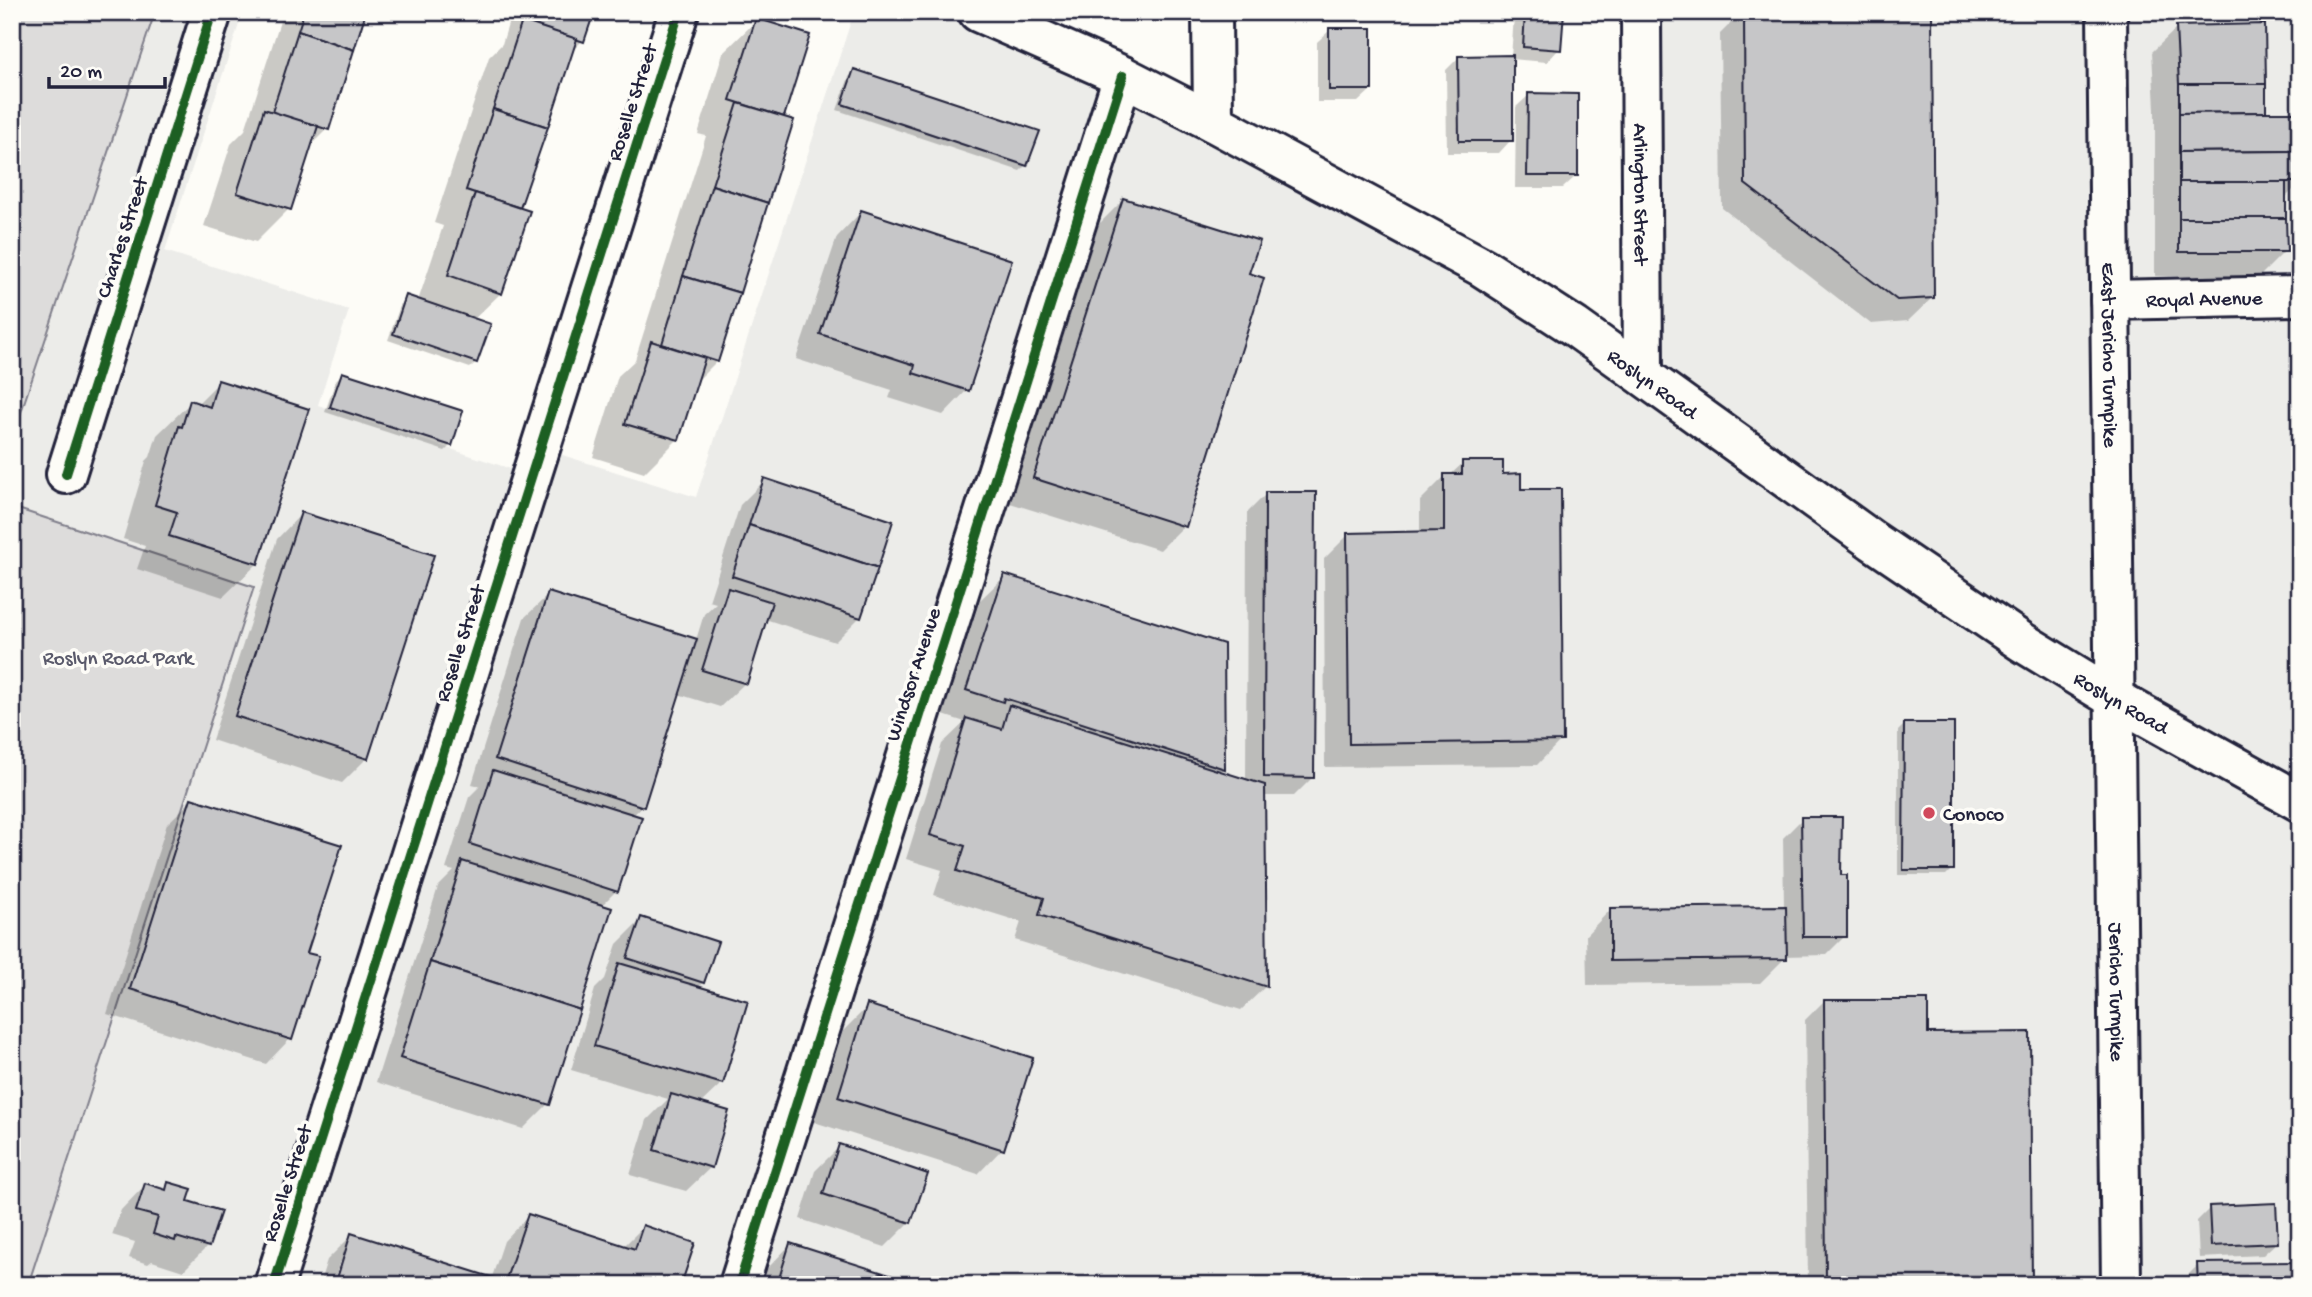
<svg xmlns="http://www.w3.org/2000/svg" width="2312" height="1297" font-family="'Gochi Hand',sans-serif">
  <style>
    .built { fill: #ecece9 }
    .green { fill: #dddcdb; stroke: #807f8b; stroke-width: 2 }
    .shadow { fill: #0003 }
    .building { fill: #c6c6c8; stroke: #22223b; stroke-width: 2 }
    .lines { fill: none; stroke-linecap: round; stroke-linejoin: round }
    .street-casing { stroke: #22223b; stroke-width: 44 }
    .secondary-casing { stroke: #22223b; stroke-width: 44 }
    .primary-casing { stroke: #22223b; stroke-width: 44 }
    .street { stroke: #fdfcf7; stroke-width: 38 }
    .secondary { stroke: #fdfcf7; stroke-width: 38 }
    .primary { stroke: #fdfcf7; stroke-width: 38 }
    .cycleway-casing { stroke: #fdfcf7; stroke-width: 15 }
    .cycleway { stroke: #1b5e20; stroke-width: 10 }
    .poi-dot { fill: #d1495b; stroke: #fdfcf7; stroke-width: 2.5 }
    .labels { text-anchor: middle; stroke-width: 7; stroke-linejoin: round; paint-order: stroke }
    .street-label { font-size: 21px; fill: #22223b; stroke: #fdfcf7 }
    .park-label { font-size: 21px; fill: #5a5a6b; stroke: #fdfcf7 }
    .poi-label { font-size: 21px; fill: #22223b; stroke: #fdfcf7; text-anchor: start }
  </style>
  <rect width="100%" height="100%" fill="#fdfcf7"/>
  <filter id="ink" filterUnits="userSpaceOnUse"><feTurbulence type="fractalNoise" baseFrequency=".0143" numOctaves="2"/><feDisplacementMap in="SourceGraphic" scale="14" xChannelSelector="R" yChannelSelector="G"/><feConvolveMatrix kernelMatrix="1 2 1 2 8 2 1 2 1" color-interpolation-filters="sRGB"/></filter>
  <g filter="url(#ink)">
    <path class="built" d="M155 12H243L165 251 349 310 318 405 532 476 540 448 696 497 854 12H976L1132 80 1642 377 1639 12H2300V1285H28L253 588 12 507V439Z"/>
    <g class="green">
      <path d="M12 12H155L12 439Z"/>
      <path d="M12 507 254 587 28 1285H12Z"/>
    </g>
    <g class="shadow">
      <path d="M283 12H365L327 129 309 147 289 209 256 242 204 226 231 144 245 130Z"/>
      <path d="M482 12H592L582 41 570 53 518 209 501 293 473 320 476 362 470 368 388 340 401 303 407 297 418 301 443 226 434 223 489 57 502 44 509 21Z"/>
      <path d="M1290 12H1333L1329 16Z"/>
      <path d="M1518 12H1562L1559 49 1547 62 1511 59V140L1499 153H1447L1446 70 1459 57H1511L1514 16Z"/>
      <path d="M1742 12H1930L1933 297 1908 321 1871 324 1722 208 1720 34Z"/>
      <path d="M757 20 782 118 717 361 696 382 678 439 644 473 593 457 618 376 635 360 706 136 698 134 723 53Z"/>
      <path d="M2177 28 2264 114H2300V183L2285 198V251L2260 276H2155V109L2152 52Z"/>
      <path d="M1330 30 1371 90 1358 102H1317V42Z"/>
      <path d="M855 71 1026 165 1020 171 837 110 849 77Z"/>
      <path d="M1529 95 1576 176 1563 188H1515L1516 107Z"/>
      <path d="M1123 200 1247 274 1184 526 1160 550 1010 503 1099 224Z"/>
      <path d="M861 212 967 390 943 415 889 398 892 390 796 359 837 237Z"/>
      <path d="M342 374 451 445 445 451 325 412 336 380Z"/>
      <path d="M219 382 257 564 223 597 137 569 145 546 123 539 146 461 150 457 157 435 191 402 197 404Z"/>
      <path d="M1463 463 1519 491 1561 740 1537 765 1325 767 1324 559 1348 535 1420 534V501L1445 476H1449Z"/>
      <path d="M765 480 860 617 835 642 765 619 745 683 720 707 678 694 643 806 632 816 616 891 601 906 548 1104 523 1129 376 1082 438 887 454 871 446 869 469 797 480 786 472 784 524 618 549 594 696 640 704 614 716 603 709 601 740 505Z"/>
      <path d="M1266 494 1313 777 1294 796H1263L1266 986 1241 1010 1015 940 1021 922 934 895 942 870 906 859 942 744 965 722 943 715 980 600 1005 576 1223 645 1224 769 1220 772 1246 781 1247 513Z"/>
      <path d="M301 514 367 758 342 783 212 740 277 539Z"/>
      <path d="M1904 725 1952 869 1946 875H1898V731Z"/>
      <path d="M192 800 305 954 290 1039 266 1064 107 1014 167 824Z"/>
      <path d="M1802 819 1839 877 1845 936 1826 955 1785 956V958L1760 983 1587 985 1586 935 1610 910 1784 908 1783 838Z"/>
      <path d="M642 919 703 983 697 988 745 1002 721 1084 700 1104 711 1167 686 1191 630 1175 647 1120 668 1099 571 1070 595 989 605 979 617 944Z"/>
      <path d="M1824 1001 1926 1035 2030 1285H1808L1805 1020Z"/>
      <path d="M868 1006 1002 1149 978 1174 814 1122 843 1031Z"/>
      <path d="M840 1146 910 1222 885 1247 800 1219 815 1171Z"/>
      <path d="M169 1184 186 1202 208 1246 183 1271 152 1261 148 1264 129 1258 135 1242 112 1235 121 1210 145 1185 162 1191Z"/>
      <path d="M2210 1208 2276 1243 2263 1255 2199 1258 2197 1221Z"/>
      <path d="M528 1216 623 1247 643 1227 679 1285H337L344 1262H340L333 1285H319L327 1260 352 1235 491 1280 504 1241Z"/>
      <path d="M790 1245 915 1285H761L766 1270Z"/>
      <path d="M2198 1265 2300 1285H2185V1278Z"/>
    </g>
    <g class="building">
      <path d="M304 12H366L354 50 298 31Z"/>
      <path d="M533 12H594L584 42 530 24Z"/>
      <path d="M1525 12H1564L1561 50 1523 47Z"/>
      <path d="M1744 12H1932L1934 298 1897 300 1745 184Z"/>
      <path d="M756 18 810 35 784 117 730 100Z"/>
      <path d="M522 21 577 39 548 127 493 109Z"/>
      <path d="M2265 24 2266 84H2179L2176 26Z"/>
      <rect x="1329" y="28" width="43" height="62"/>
      <path d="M298 31 354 50 329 130 272 112Z"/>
      <path d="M1513 55V141H1459L1458 56Z"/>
      <path d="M854 69 1040 131 1027 166 842 104Z"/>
      <path d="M2179 84H2266V112L2179 113Z"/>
      <path d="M1528 93 1578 94V176H1527Z"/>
      <path d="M738 103 794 120 768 203 712 185Z"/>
      <path d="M264 109 318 126 291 210 237 193Z"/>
      <path d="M493 109 548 127 520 208 466 190Z"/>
      <path d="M2266 112H2300V151L2179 152V113Z"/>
      <path d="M2300 151V182H2179V152Z"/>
      <rect x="2179" y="182" width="107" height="36"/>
      <path d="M712 185 768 203 740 293 683 276Z"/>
      <path d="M475 193 530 211 502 294 448 275Z"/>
      <path d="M1123 198 1260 241 1249 273 1264 278 1186 527 1033 478Z"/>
      <path d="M861 210 1012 260 969 391 913 373 915 365 820 334Z"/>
      <path d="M2179 218H2286L2287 252H2179Z"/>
      <path d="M683 276 740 293 718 362 662 344Z"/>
      <path d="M406 295 491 324 477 363 393 334Z"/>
      <path d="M651 341 705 358 679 440 625 424Z"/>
      <path d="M342 372 463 411 452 446 330 407Z"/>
      <path d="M218 380 309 409 258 564 169 536 177 512 155 505 179 426 182 427 190 400 210 407Z"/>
      <path d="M1462 461H1503V474L1521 473V489H1561L1563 741 1349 744 1347 533 1444 531V474H1462Z"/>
      <path d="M764 478 893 521 878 568 749 525Z"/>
      <path d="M1265 492H1316L1314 778 1264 777Z"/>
      <path d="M301 512 434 555 368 759 235 716Z"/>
      <path d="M749 525 878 568 861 618 732 576Z"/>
      <path d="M1004 574 1224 644 1225 769 1004 698 1003 702 966 690Z"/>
      <path d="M728 588 772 602 747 684 702 670Z"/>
      <path d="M548 592 697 639 644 807 495 759Z"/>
      <path d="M1009 705 1265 785 1267 987 1039 915 1044 898 957 871 965 846 930 835 966 718 1002 729Z"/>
      <path d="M1904 723H1954V870H1903Z"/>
      <path d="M493 770 642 817 618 892 470 844Z"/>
      <path d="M191 798 342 845 307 953 319 956 292 1040 130 989Z"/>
      <path d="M1801 817H1842L1841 875H1847V937H1803Z"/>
      <path d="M462 861 612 908 580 1010 430 962Z"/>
      <path d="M1786 906 1787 959 1610 961V908Z"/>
      <path d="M641 917 718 942 704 983 627 958Z"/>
      <path d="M430 962 580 1010 550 1105 400 1058Z"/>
      <path d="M619 963 748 1001 723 1084 594 1046Z"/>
      <path d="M1824 1000H1928V1033L2030 1032 2032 1285H1826Z"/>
      <path d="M867 1004 1033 1058 1004 1150 838 1097Z"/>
      <path d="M671 1094 729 1111 712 1168 654 1150Z"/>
      <path d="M839 1144 928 1174 911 1223 823 1194Z"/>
      <path d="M168 1182 192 1189 188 1201 221 1211 209 1247 176 1237 175 1241 153 1234 158 1217 136 1211 145 1183 166 1190Z"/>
      <path d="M2276 1203 2278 1243 2211 1246 2209 1206Z"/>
      <path d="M528 1214 635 1249 643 1225 695 1243 681 1285H524L506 1279Z"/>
      <path d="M351 1233 500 1280 498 1285H335Z"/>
      <path d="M790 1243 921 1285H777Z"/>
      <path d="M2300 1262V1285H2198L2197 1263Z"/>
    </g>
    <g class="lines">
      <defs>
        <g id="street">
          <path d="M1212 12 1213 122"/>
          <path id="s1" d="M1641 12 1643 375"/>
          <path id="s2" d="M2110 300 2300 296"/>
          <path d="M66 474 212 12"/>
          <path d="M274 1285 679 12"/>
          <path d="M739 1285 1123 76"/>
        </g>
        <g id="secondary">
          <path id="s3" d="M978 12 1123 76 1213 122 1482 267 1575 327 1873 541 2022 642 2115 699 2300 802"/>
        </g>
        <g id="primary">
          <path id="s4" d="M2107 12 2121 1285"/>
        </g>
      </defs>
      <use href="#street" class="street-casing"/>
      <use href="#secondary" class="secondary-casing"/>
      <use href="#primary" class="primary-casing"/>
      <use href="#street" class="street"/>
      <use href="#secondary" class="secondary"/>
      <use href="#primary" class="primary"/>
      <defs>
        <g id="cycleway">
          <path d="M66 474 212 12"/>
          <path d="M274 1285 679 12"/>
          <path d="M739 1285 1123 76"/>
        </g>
      </defs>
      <use href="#cycleway" class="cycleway-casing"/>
      <use href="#cycleway" class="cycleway"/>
    </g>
  </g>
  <circle class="poi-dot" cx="1929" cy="813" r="7"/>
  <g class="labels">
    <g class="street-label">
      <text transform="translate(631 102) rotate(-72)" y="7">Roselle Street</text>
      <text dy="7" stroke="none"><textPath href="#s1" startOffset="182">Arlington Street</textPath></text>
      <text transform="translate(121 237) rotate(-72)" y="7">Charles Street</text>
      <text dy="7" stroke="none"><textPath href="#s2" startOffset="94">Royal Avenue</textPath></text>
      <text dy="7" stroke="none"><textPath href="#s4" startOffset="343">East Jericho Turnpike</textPath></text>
      <text dy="7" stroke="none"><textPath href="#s3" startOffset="772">Roslyn Road</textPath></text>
      <text transform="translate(459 643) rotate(-72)" y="7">Roselle Street</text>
      <text transform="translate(912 674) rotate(-72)" y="7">Windsor Avenue</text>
      <text dy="7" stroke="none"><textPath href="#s3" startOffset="1339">Roslyn Road</textPath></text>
      <text dy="7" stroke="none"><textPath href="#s4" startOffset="980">Jericho Turnpike</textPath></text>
      <text transform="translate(286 1183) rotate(-72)" y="7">Roselle Street</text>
    </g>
    <g class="park-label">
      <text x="118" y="664">Roslyn Road Park</text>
    </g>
    <g class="poi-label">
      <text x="1943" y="820">Conoco</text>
    </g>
  </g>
  <rect width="2312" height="1297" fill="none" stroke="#fdfcf7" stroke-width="42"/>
  <rect x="21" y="21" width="2270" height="1255" fill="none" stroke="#22223b" stroke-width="2.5" filter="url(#ink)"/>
  <path d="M49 77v10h116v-10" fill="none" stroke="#22223b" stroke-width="3.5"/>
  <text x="60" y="77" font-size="21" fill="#22223b" stroke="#fdfcf7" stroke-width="5" paint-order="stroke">20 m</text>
</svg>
